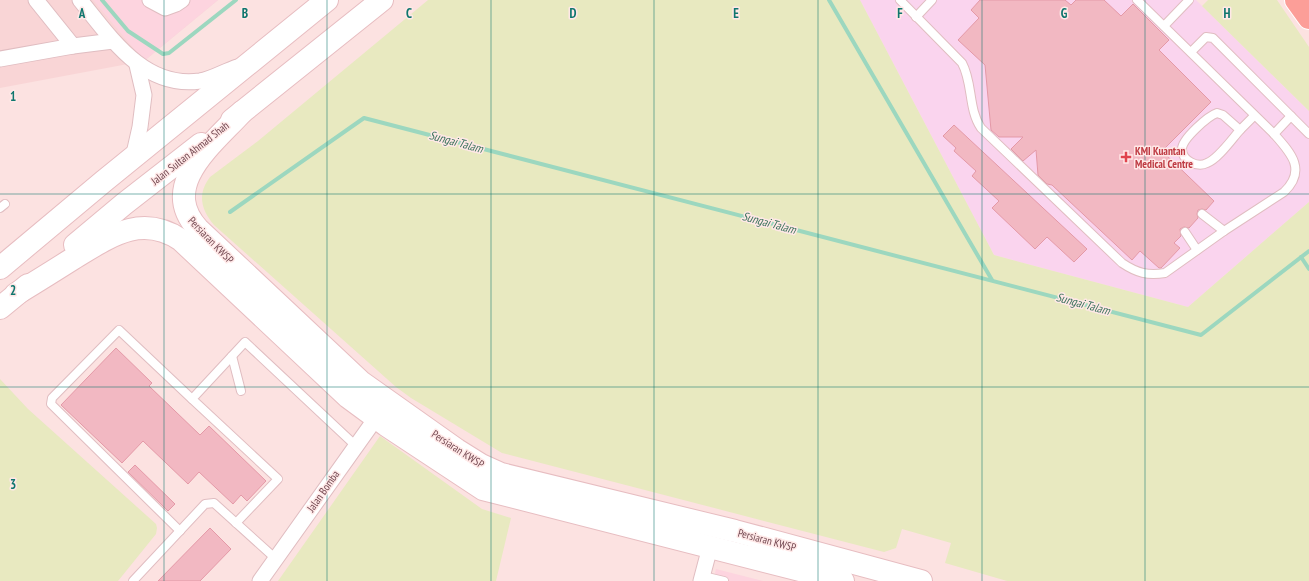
<svg xmlns="http://www.w3.org/2000/svg" width="1309" height="581" font-family="'PT Sans Narrow',sans-serif">
  <style>
    .residential { fill: #f9d5d6 }
    .commercial { fill: #fdd4df }
    .medical { fill: #fad4ee }
    .green { fill: #e8e9c0 }
    .lines { fill: none; stroke-linecap: round; stroke-linejoin: round }
    .stream { stroke: #9cd7bf; stroke-width: 4 }
    .building { fill: #f2b8c2; stroke: #e499a7 }
    .lane-casing { stroke: #e0bdc1; stroke-width: 10 }
    .street-casing { stroke: #e0bdc1; stroke-width: 17 }
    .secondary-casing { stroke: #e7bdc1; stroke-width: 24 }
    .primary-casing { stroke: #fff; stroke-width: 24 }
    .lane { stroke: #fff; stroke-width: 8 }
    .street { stroke: #fff; stroke-width: 15 }
    .secondary { stroke: #fff; stroke-width: 22 }
    .primary { stroke: #fc9e98; stroke-width: 22 }
    .grid { fill: none; stroke: #0f766e; stroke-width: 1; stroke-opacity: 0.55 }
    .health-dot { fill: #e0444e; stroke: #ffe8e7; stroke-width: 1.5 }
    .labels { text-anchor: middle; stroke-width: 3; stroke-linejoin: round; paint-order: stroke }
    .health-label { font-size: 11px; font-weight: bold; fill: #be3a42; stroke: #ffe8e7; text-anchor: start }
    .street-label { font-size: 11px; fill: #734851; stroke: #ffe8e7 }
    .water-label { font-size: 12px; font-style: italic; fill: #39725b; stroke: #ffe8e7 }
    .grid-label { font-size: 13px; text-anchor: middle; font-weight: bold; fill: #0f766e; stroke: #ffe8e7; stroke-width: 3; stroke-linejoin: round; paint-order: stroke }
  </style>
  <rect width="100%" height="100%" fill="#fce2e1"/>
  <path class="residential" d="M0 0H218L144 61 0 88Z"/>
  <g class="commercial">
    <path d="M93 0H218L144 61Z"/>
    <path d="M716 569 763 581H713Z"/>
  </g>
  <path class="medical" d="M860 0H1196L1309 111V202L1188 307 994 255Z"/>
  <g class="green">
    <path d="M428 0H860L994 255 1188 307 1309 202V581H1007L945 563 951 543 902 529 896 548 884 552 502 453 411 398 396 387 214 225C201 210 197 194 210 177L258 141Z"/>
    <path d="M1208 0H1277L1309 47V111L1202 6Z"/>
    <path d="M0 379 28 409 156 524 157 528 156 534 118 581H0Z"/>
    <path d="M380 436 482 509 511 518 496 581H278Z"/>
  </g>
  <g class="lines">
    <g class="stream">
      <path d="M102 0 128 31 163 54 169 53 236 0"/>
      <path d="M829 0 992 280"/>
      <path d="M230 212 364 118 1201 335 1309 251"/>
      <path d="M1301 257 1309 269"/>
    </g>
  </g>
  <g class="building">
    <path d="M980 0H1065L1071 5 1076 0H1104L1121 16 1133 4 1169 40 1159 50 1211 102 1162 151 1214 201 1206 210 1202 209 1198 210 1197 214 1198 218 1189 228 1184 227 1180 229 1181 236 1174 243 1180 248 1161 268H1159L1140 251 1132 260 1052 185 1047 184 1038 175 1036 150 1023 161 1011 149 1023 137H999L991 130 985 65 958 40 979 18 971 10Z"/>
    <path d="M954 125 1087 249 1074 262 1047 237 1035 249 992 208 999 201 972 176 976 171 954 151 956 148 943 136Z"/>
    <path d="M116 348 152 383 149 386 200 435 209 426 266 481 247 501 241 495 233 504 199 472 188 484 143 441 122 463 61 405Z"/>
    <path d="M135 465 175 504 168 511 128 472Z"/>
    <path d="M210 528 231 549 200 581H158Z"/>
  </g>
  <g class="lines">
    <defs>
      <g id="lane">
        <path d="M900 0 962 63C973 83 968 109 981 128L1122 263C1137 273 1148 276 1165 273L1224 231 1284 192C1307 170 1291 153 1274 134L1137 0"/>
        <path d="M916 17 932 0"/>
        <path d="M1164 26 1189 0"/>
        <path d="M1191 52 1206 37 1213 38 1309 134"/>
        <path d="M1217 113 1223 115 1240 130C1232 139 1218 159 1207 163 1198 168 1182 161 1182 149 1182 139 1208 116 1217 113Z"/>
        <path d="M1240 130 1254 116"/>
        <path d="M1274 134 1291 116"/>
        <path d="M0 208 5 204"/>
        <path d="M1202 214 1224 231"/>
        <path d="M1185 232 1197 250"/>
        <path d="M232 356 241 391"/>
        <path d="M236 523 278 479 192 399 245 342 356 446"/>
        <path d="M180 531 51 404 52 398 119 330 192 399"/>
        <path d="M703 576 724 581"/>
        <path d="M133 581 205 504 214 503 276 559"/>
      </g>
      <g id="street">
        <path d="M36 0 73 46"/>
        <path d="M80 0C111 38 144 89 200 81 212 79 225 71 237 67"/>
        <path d="M150 0 165 8 176 4 182 0"/>
        <path d="M0 59 73 46 113 41"/>
        <path d="M133 158 140 127 144 95 137 65"/>
        <path d="M260 581 381 411"/>
        <path d="M701 581 710 547"/>
      </g>
      <g id="secondary">
        <path d="M242 112C213 144 158 185 198 229L361 382 457 450 481 465 501 474 735 531 921 581"/>
        <path d="M232 120 382 0"/>
        <path d="M75 245 124 204 201 144"/>
        <path d="M0 268 104 181 327 0"/>
        <path d="M16 294C36 282 55 270 74 258 109 237 141 213 181 240L348 397 386 425 483 489 843 581"/>
        <path d="M0 308 28 285"/>
      </g>
      <path id="primary" d="M1296 0 1309 18"/>
    </defs>
    <use href="#lane" class="lane-casing"/>
    <use href="#street" class="street-casing"/>
    <use href="#secondary" class="secondary-casing"/>
    <use href="#primary" class="primary-casing"/>
    <use href="#lane" class="lane"/>
    <use href="#street" class="street"/>
    <use href="#secondary" class="secondary"/>
    <use href="#primary" class="primary"/>
  </g>
  <path class="grid" d="M164 0V581M327 0V581M491 0V581M654 0V581M818 0V581M982 0V581M1145 0V581M0 194H1309M0 387H1309"/>
  <path class="health-dot" d="M1124 151h4v4h4v4h-4v4h-4v-4h-4v-4h4z"/>
  <g class="labels">
    <g class="health-label">
      <text x="1135" y="155">KMI Kuantan<tspan x="1135" dy="13">Medical Centre</tspan></text>
    </g>
    <g class="street-label">
      <text transform="translate(190 153) rotate(-38)" y="4">Jalan Sultan Ahmad Shah</text>
      <text transform="translate(211 240) rotate(46)" y="4">Persiaran KWSP</text>
      <text transform="translate(458 449) rotate(33)" y="4">Persiaran KWSP</text>
      <text transform="translate(323 491) rotate(-55)" y="4">Jalan Bomba</text>
      <text transform="translate(767 540) rotate(15)" y="4">Persiaran KWSP</text>
    </g>
    <g class="water-label">
      <text transform="translate(456 142) rotate(15)" y="4">Sungai Talam</text>
      <text transform="translate(769 223) rotate(15)" y="4">Sungai Talam</text>
      <text transform="translate(1083 304) rotate(15)" y="4">Sungai Talam</text>
    </g>
  </g>
  <g class="grid-label">
    <text x="82" y="18">A</text>
    <text x="245" y="18">B</text>
    <text x="409" y="18">C</text>
    <text x="573" y="18">D</text>
    <text x="736" y="18">E</text>
    <text x="900" y="18">F</text>
    <text x="1064" y="18">G</text>
    <text x="1227" y="18">H</text>
    <text x="13" y="101">1</text>
    <text x="13" y="295">2</text>
    <text x="13" y="489">3</text>
  </g>
</svg>
